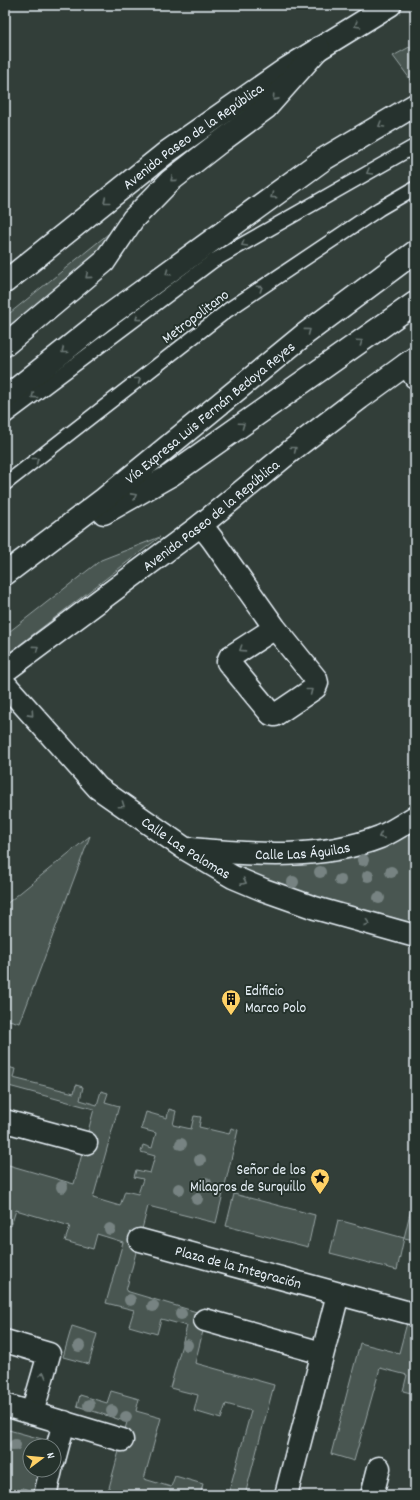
<svg xmlns="http://www.w3.org/2000/svg" width="420" height="1500" font-family="Dekko,sans-serif">
  <style>
    .green { fill: #495651; stroke: #98a4a4 }
    .lines { fill: none; stroke-linecap: round; stroke-linejoin: round }
    .lane-casing { stroke: #e8f1f8; stroke-width: 16 }
    .street-casing { stroke: #e8f1f8; stroke-width: 25 }
    .primary-casing { stroke: #e8f1f8; stroke-width: 25 }
    .highway-casing { stroke: #e8f1f8; stroke-width: 25 }
    .lane { stroke: #26332d; stroke-width: 13 }
    .street { stroke: #26332d; stroke-width: 22 }
    .primary { stroke: #26332d; stroke-width: 22 }
    .highway { stroke: #26332d; stroke-width: 22 }
    .tree { fill: #778382 }
    .oneway { stroke: #6a7674 }
    .labels { text-anchor: middle; stroke-width: 4; stroke-linejoin: round; paint-order: stroke }
    .street-label { font-size: 15px; fill: #e8f1f8; stroke: #26332d }
    .poi-label { font-size: 15px; fill: #e8f1f8; stroke: #26332d; text-anchor: start }
  </style>
  <rect width="100%" height="100%" fill="#323e39"/>
  <filter id="ink" filterUnits="userSpaceOnUse"><feTurbulence type="fractalNoise" baseFrequency=".025" numOctaves="2"/><feDisplacementMap in="SourceGraphic" scale="8" xChannelSelector="R" yChannelSelector="G"/><feConvolveMatrix kernelMatrix="1 2 1 2 8 2 1 2 1" color-interpolation-filters="sRGB"/></filter>
  <g filter="url(#ink)">
    <g class="green">
      <path d="M415 44V81L413 83 393 56Z"/>
      <path d="M113 230 97 258 5 333V317Z"/>
      <path d="M160 537 5 656V635L101 560Z"/>
      <path d="M415 817V936L233 877 229 852 299 853Z"/>
      <path d="M90 836 20 1023 5 1019V905Z"/>
      <path d="M8 1067 15 1069 13 1078 74 1093 76 1085 83 1087 80 1100 97 1105 101 1091 108 1093 105 1102 119 1106 93 1198 120 1206 125 1191 138 1194 143 1179 134 1177 136 1170 150 1173 155 1156 141 1152 143 1145 152 1148 156 1133 141 1129 146 1112 167 1118 169 1109 176 1111 173 1125 191 1129 194 1116 201 1117 199 1127 229 1134 231 1128 238 1130 216 1223 148 1206 126 1291 207 1315 195 1363 274 1385 245 1495H228L251 1411 226 1404 221 1419 194 1411 198 1395 170 1388 187 1326 161 1319 157 1334 129 1326 134 1310 106 1303 123 1242 97 1234 93 1249 65 1241 70 1226 16 1210 11 1226 5 1224V1164L74 1184 94 1109 5 1085Z"/>
      <path d="M415 1192V1240L404 1238 397 1270 330 1253 338 1220 404 1238Z"/>
      <path d="M234 1194 315 1215 308 1247 226 1226Z"/>
      <path d="M415 1293V1394L403 1391 407 1375 380 1368 354 1461 331 1454 360 1343 399 1353Z"/>
      <path d="M72 1326 97 1334 89 1364 63 1357Z"/>
      <path d="M111 1391 139 1399 136 1411 161 1418 144 1479 171 1487 175 1476 203 1484 200 1495H107L127 1422 77 1406 80 1395 107 1403Z"/>
      <path d="M5 1429 49 1441 48 1446H30V1470H41L36 1492 22 1488 20 1495H5Z"/>
    </g>
    <g class="lines">
      <defs>
        <g id="lane">
          <path d="M5 417 213 261 415 146"/>
          <path d="M5 484 228 310 379 209 415 188"/>
        </g>
        <g id="street">
          <path d="M407 364 415 377"/>
          <path d="M201 525 212 539 275 628 316 679 317 683 315 688 275 715 271 714 228 662 230 657 275 628"/>
          <path id="s1" d="M5 684 98 788 184 848 233 877 264 890 315 908 415 936"/>
          <path id="s2" d="M191 849C253 855 321 860 380 837 392 832 404 824 415 817"/>
          <path d="M5 1121 86 1143"/>
          <path id="s3" d="M140 1240 410 1313"/>
          <path d="M205 1320 322 1353"/>
          <path d="M5 1341 49 1354 32 1413"/>
          <path d="M5 1405 122 1440"/>
          <path d="M54 1460 64 1422"/>
          <path d="M45 1495 51 1470"/>
          <path d="M286 1495 338 1294"/>
          <path d="M372 1495 379 1468"/>
        </g>
        <g id="primary">
          <path id="s4" d="M5 282 167 152 286 69 390 5"/>
          <path id="s5" d="M5 671 201 525 292 450 360 398 415 358"/>
        </g>
        <g id="highway">
          <path d="M5 345 104 262 133 219 170 181 220 142 266 108 319 48"/>
          <path d="M5 398 104 319 324 159 415 105"/>
          <path d="M104 513 171 475 415 303"/>
          <path id="s6" d="M5 574 104 499 305 334 415 252"/>
        </g>
      </defs>
      <use href="#lane" class="lane-casing"/>
      <use href="#street" class="street-casing"/>
      <use href="#primary" class="primary-casing"/>
      <use href="#highway" class="highway-casing"/>
      <use href="#lane" class="lane"/>
      <use href="#street" class="street"/>
      <use href="#primary" class="primary"/>
      <use href="#highway" class="highway"/>
    </g>
    <g class="tree">
      <circle cx="363" cy="860" r="6"/>
      <circle cx="320" cy="872" r="6"/>
      <circle cx="391" cy="872" r="6"/>
      <circle cx="368" cy="876" r="6"/>
      <circle cx="340" cy="880" r="6"/>
      <circle cx="293" cy="882" r="6"/>
      <circle cx="379" cy="898" r="6"/>
      <circle cx="181" cy="1144" r="6"/>
      <circle cx="200" cy="1160" r="6"/>
      <circle cx="206" cy="1183" r="6"/>
      <circle cx="62" cy="1187" r="6"/>
      <circle cx="179" cy="1189" r="6"/>
      <circle cx="197" cy="1199" r="6"/>
      <circle cx="110" cy="1229" r="6"/>
      <circle cx="130" cy="1300" r="6"/>
      <circle cx="153" cy="1306" r="6"/>
      <circle cx="181" cy="1314" r="6"/>
      <circle cx="187" cy="1345" r="6"/>
      <circle cx="79" cy="1346" r="6"/>
      <circle cx="89" cy="1405" r="6"/>
      <circle cx="112" cy="1411" r="6"/>
      <circle cx="126" cy="1417" r="6"/>
      <circle cx="15" cy="1445" r="6"/>
    </g>
    <defs><path id="oneway-chevron" d="M-2-3.5L2.5 0L-2 3.5" fill="none" stroke-width="1.6" stroke-linecap="round" stroke-linejoin="round"/></defs>
    <g class="oneway">
      <use href="#oneway-chevron" transform="translate(357 25) rotate(149)"/>
      <use href="#oneway-chevron" transform="translate(275 98) rotate(132)"/>
      <use href="#oneway-chevron" transform="translate(381 125) rotate(149)"/>
      <use href="#oneway-chevron" transform="translate(369 172) rotate(150)"/>
      <use href="#oneway-chevron" transform="translate(173 179) rotate(140)"/>
      <use href="#oneway-chevron" transform="translate(273 196) rotate(144)"/>
      <use href="#oneway-chevron" transform="translate(106 201) rotate(141)"/>
      <use href="#oneway-chevron" transform="translate(244 244) rotate(150)"/>
      <use href="#oneway-chevron" transform="translate(168 273) rotate(144)"/>
      <use href="#oneway-chevron" transform="translate(88 276) rotate(140)"/>
      <use href="#oneway-chevron" transform="translate(260 288) rotate(-34)"/>
      <use href="#oneway-chevron" transform="translate(138 318) rotate(143)"/>
      <use href="#oneway-chevron" transform="translate(308 331) rotate(-37)"/>
      <use href="#oneway-chevron" transform="translate(360 342) rotate(-35)"/>
      <use href="#oneway-chevron" transform="translate(64 351) rotate(141)"/>
      <use href="#oneway-chevron" transform="translate(138 380) rotate(-38)"/>
      <use href="#oneway-chevron" transform="translate(34 396) rotate(143)"/>
      <use href="#oneway-chevron" transform="translate(242 425) rotate(-35)"/>
      <use href="#oneway-chevron" transform="translate(294 449) rotate(-38)"/>
      <use href="#oneway-chevron" transform="translate(36 460) rotate(-38)"/>
      <use href="#oneway-chevron" transform="translate(134 496) rotate(-29)"/>
      <use href="#oneway-chevron" transform="translate(36 648) rotate(-37)"/>
      <use href="#oneway-chevron" transform="translate(242 649) rotate(147)"/>
      <use href="#oneway-chevron" transform="translate(310 691) rotate(-38)"/>
      <use href="#oneway-chevron" transform="translate(31 714) rotate(48)"/>
      <use href="#oneway-chevron" transform="translate(122 805) rotate(35)"/>
      <use href="#oneway-chevron" transform="translate(381 836) rotate(156)"/>
      <use href="#oneway-chevron" transform="translate(244 882) rotate(24)"/>
      <use href="#oneway-chevron" transform="translate(367 923) rotate(16)"/>
      <use href="#oneway-chevron" transform="translate(43 1375) rotate(-74)"/>
    </g>
  </g>
  <defs>
    <symbol id="building-pin" viewBox="-11 -11 22 30"><path d="M0 17L-7.5 6A9.5 9.5 0 1 1 7.5 6Z" fill="#ffd166" stroke="#26332d"/><path d="M-4-6H4V6H1V3H-1V6H-4ZM-2.5-4.3h1.7v1.8h-1.7ZM.8-4.3h1.7v1.8H.8ZM-2.5-1h1.7V.8h-1.7ZM.8-1h1.7V.8H.8Z" fill="#111"/></symbol>
    <symbol id="sight-pin" viewBox="-11 -11 22 30"><path d="M0 17L-7.5 6A9.5 9.5 0 1 1 7.5 6Z" fill="#ffd166" stroke="#26332d"/><path d="M0-6L1.8-2.2L6-1.7L2.9 1.2L3.7 5.4L0 3.3L-3.7 5.4L-2.9 1.2L-6-1.7L-1.8-2.2Z" fill="#111"/></symbol>
  </defs>
  <g fill-rule="evenodd">
    <use href="#building-pin" x="220" y="988" width="22" height="30"/>
    <use href="#sight-pin" x="309" y="1167" width="22" height="30"/>
  </g>
  <g class="labels">
    <g class="street-label">
      <text dy="5" stroke="none"><textPath href="#s4" startOffset="238">Avenida Paseo de la República</textPath></text>
      <text transform="translate(195 316) rotate(-37)" y="5">Metropolitano</text>
      <text dy="5" stroke="none"><textPath href="#s6" startOffset="261">Vía Expresa Luis Fernán Bedoya Reyes</textPath></text>
      <text dy="5" stroke="none"><textPath href="#s5" startOffset="258">Avenida Paseo de la República</textPath></text>
      <text dy="5" stroke="none"><textPath href="#s1" startOffset="246">Calle Las Palomas</textPath></text>
      <text dy="5" stroke="none"><textPath href="#s2" startOffset="112">Calle Las Águilas</textPath></text>
      <text dy="5" stroke="none"><textPath href="#s3" startOffset="102">Plaza de la Integración</textPath></text>
    </g>
    <g class="poi-label">
      <text x="245" y="995">Edificio<tspan x="245" dy="17">Marco Polo</tspan></text>
      <text x="306" y="1174" text-anchor="end">Señor de los<tspan x="306" dy="17">Milagros de Surquillo</tspan></text>
    </g>
  </g>
  <rect width="420" height="1500" fill="none" stroke="#26332d" stroke-width="20"/>
  <rect x="10" y="10" width="400" height="1480" fill="none" stroke="#e8f1f8" stroke-width="1.5" filter="url(#ink)"/>
  <g transform="translate(42 1458) rotate(74)"><circle r="19" fill="#26332d" stroke="#747f7e"/>
  <path d="M0-3L7 15L0 10L-7 15Z" fill="#ffd166"/>
  <text y="-6" font-size="11" font-weight="bold" text-anchor="middle" fill="#e8f1f8">N</text>
  </g>
</svg>
